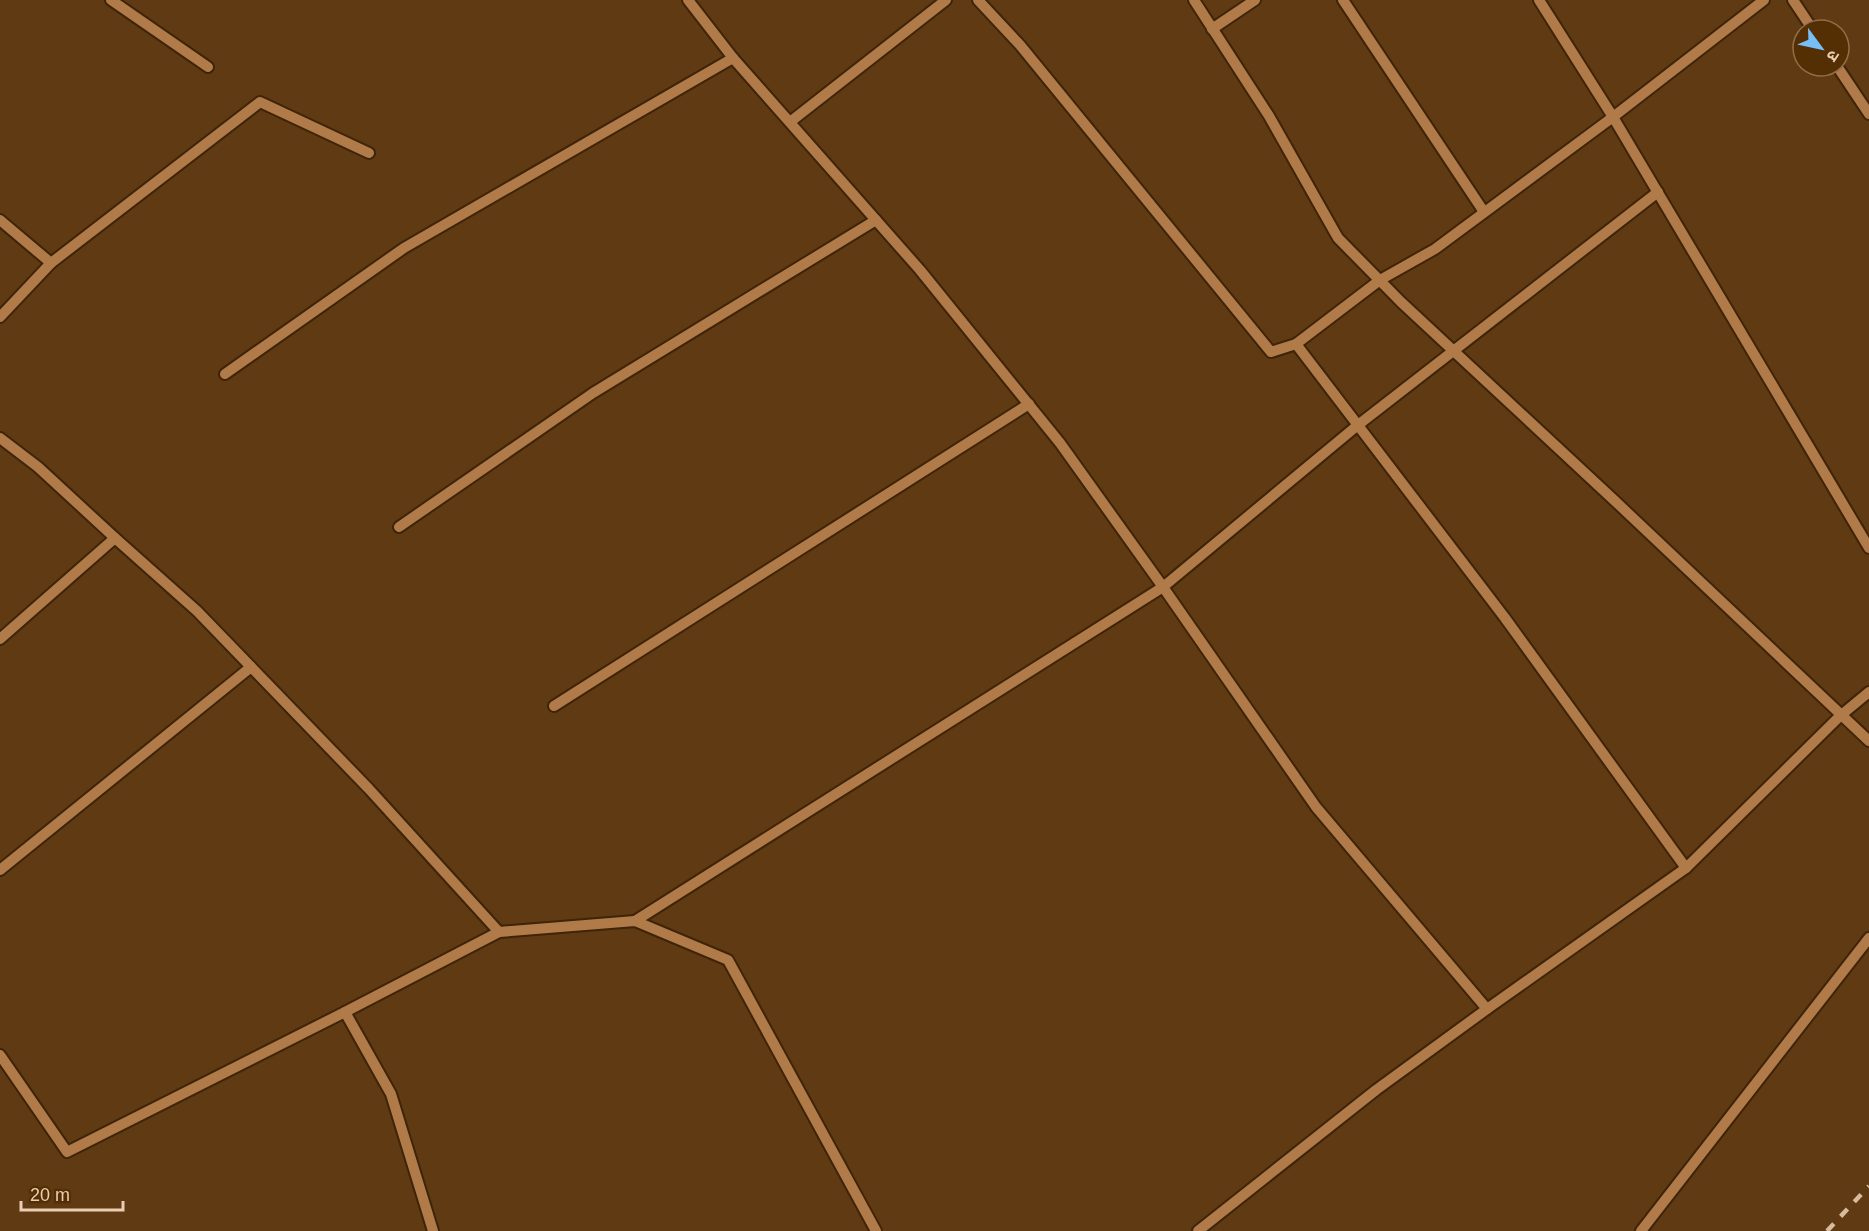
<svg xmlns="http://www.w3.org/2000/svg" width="1869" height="1231" font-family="Helvetica,'Noto Sans Devanagari',sans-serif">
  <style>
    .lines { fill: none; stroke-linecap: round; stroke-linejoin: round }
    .minor-casing { stroke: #3e2408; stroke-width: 14 }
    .minor { stroke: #b07b48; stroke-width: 10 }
    .rail { stroke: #d8ba9f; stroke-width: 4.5; stroke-dasharray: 10 10; stroke-linecap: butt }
  </style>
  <rect width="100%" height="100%" fill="#603a12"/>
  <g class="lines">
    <defs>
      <g id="minor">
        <path d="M111 0 208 67"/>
        <path d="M688 0 733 58 920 270 1060 443 1163 587 1316 807 1487 1009 1376 1090 1198 1231"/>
        <path d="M978 0 1020 45 1271 352 1296 344 1380 280 1435 249 1613 117 1764 0"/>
        <path d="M1194 0 1269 116 1338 238 1401 302 1615 501 1869 741"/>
        <path d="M1343 0 1484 212"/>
        <path d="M1539 0 1613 117 1869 548"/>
        <path d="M1793 0 1813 30"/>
        <path d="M1212 29 1255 0"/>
        <path d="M1837 66 1869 114"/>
        <path d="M790 122 946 0"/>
        <path d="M0 220 51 263 0 317"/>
        <path d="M51 263 260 102 369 153"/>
        <path d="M1296 344 1505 618 1686 868"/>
        <path d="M225 374 404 248 733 58"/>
        <path d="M0 438 38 467 115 538 197 611 369 789 499 932 635 921 728 960 876 1231"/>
        <path d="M399 527 593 393 876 220"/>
        <path d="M0 639 115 538"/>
        <path d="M554 706 1029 404"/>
        <path d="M0 870 251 667"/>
        <path d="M635 921 1163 587 1358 425 1658 192"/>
        <path d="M1487 1009 1686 868 1840 716 1869 692"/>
        <path d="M0 1055 67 1152 345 1012"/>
        <path d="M433 1231 391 1094 345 1012 499 932"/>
        <path d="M1641 1231 1869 938"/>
      </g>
    </defs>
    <use href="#minor" class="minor-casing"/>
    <use href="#minor" class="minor"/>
    <path class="rail" d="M1827 1231 1869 1186"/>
  </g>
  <g transform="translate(1821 48) rotate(123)"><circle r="28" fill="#552f04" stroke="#916e4a" stroke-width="1.5"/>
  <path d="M0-4.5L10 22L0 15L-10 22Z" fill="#77bff7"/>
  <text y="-9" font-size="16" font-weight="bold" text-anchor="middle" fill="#eacdb4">उ</text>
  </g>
  <path d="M21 1201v9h102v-9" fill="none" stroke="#eacdb4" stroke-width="3"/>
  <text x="30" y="1201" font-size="18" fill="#eacdb4" stroke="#552f04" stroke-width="4.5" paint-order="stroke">20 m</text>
</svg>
